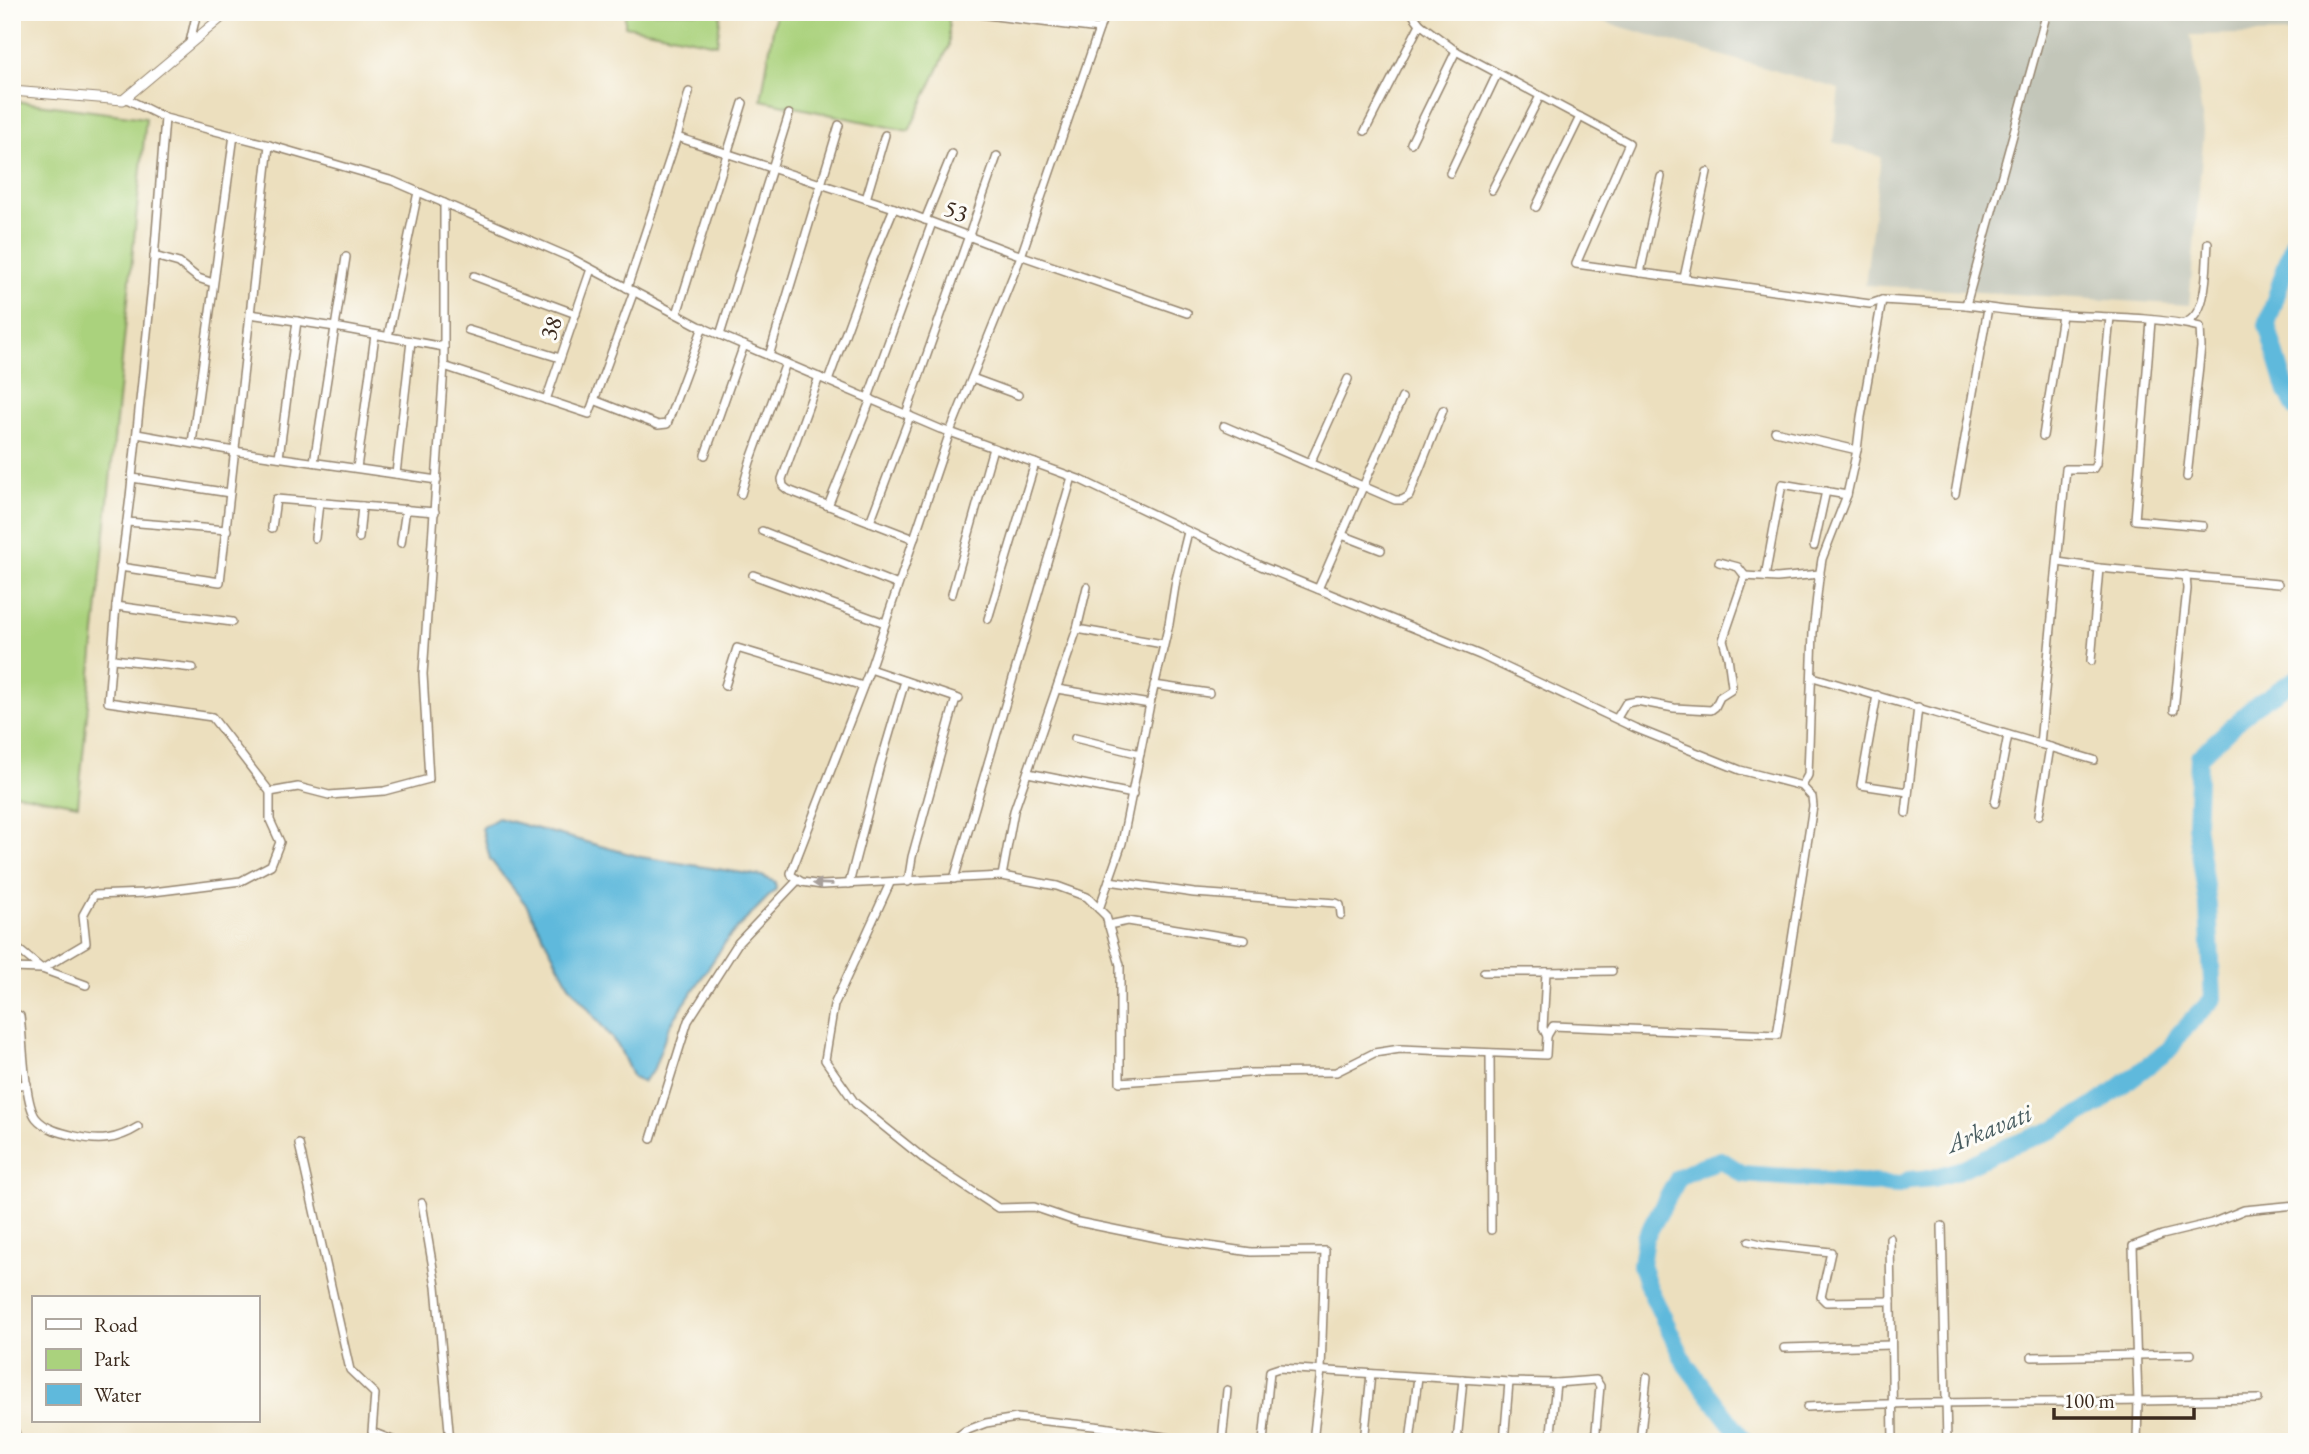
<svg xmlns="http://www.w3.org/2000/svg" width="2309" height="1454" font-family="'EB Garamond',serif">
  <style>
    .industrial { fill: #c3c6b9 }
    .green { fill: #aad27d; stroke: #727e4e; stroke-width: 2 }
    .water { fill: #5fb9dc; stroke: #4d727d; stroke-width: 2 }
    .lines { fill: none; stroke-linecap: round; stroke-linejoin: round }
    .river { stroke: #5fb9dc; stroke-width: 18 }
    .minor-casing { stroke: #94846e; stroke-width: 10 }
    .tertiary-casing { stroke: #94846e; stroke-width: 11 }
    .minor { stroke: #fff; stroke-width: 7 }
    .tertiary { stroke: #fff; stroke-width: 9 }
    .oneway { fill: #a79f9a }
    .labels { text-anchor: middle; stroke-width: 6; stroke-linejoin: round; paint-order: stroke }
    .street-label { font-size: 24px; fill: #3b2a1e; stroke: #fdfcf7 }
    .water-label { font-size: 26px; font-style: italic; fill: #485c60; stroke: #fdfcf7 }
  </style>
  <rect width="100%" height="100%" fill="#fdfcf7"/>
  <filter id="ink" filterUnits="userSpaceOnUse"><feTurbulence type="fractalNoise" baseFrequency=".0143" numOctaves="2"/><feDisplacementMap in="SourceGraphic" scale="14" xChannelSelector="R" yChannelSelector="G"/><feConvolveMatrix kernelMatrix="1 2 1 2 8 2 1 2 1" color-interpolation-filters="sRGB"/></filter>
  <filter id="wash" filterUnits="userSpaceOnUse"><feTurbulence type="fractalNoise" baseFrequency=".00686" numOctaves="4" result="noise"/><feDisplacementMap in="SourceGraphic" scale="28" xChannelSelector="R" yChannelSelector="G"/><feGaussianBlur stdDeviation="1.57" result="paint"/><feColorMatrix in="noise" values="0 0 0 0 0 0 0 0 0 0 0 0 0 0 0 0 0 1.4 0 .05"/><feComposite in="paint" operator="in"/></filter>
  <g filter="url(#wash)">
    <rect width="100%" height="100%" fill="#ecdfbe"/>
    <path class="industrial" d="M1569 12H2297V33L2191 35 2204 131 2189 305 1865 285 1881 157 1833 142 1839 89Z"/>
    <g class="green">
      <path d="M625 12H721L717 44 625 26Z"/>
      <path d="M776 12H949V46L909 131 761 100Z"/>
      <path d="M15 101 146 118 78 805 12 793V146Z"/>
    </g>
    <path class="water" d="M498 818 641 857 762 876 775 882 776 889 729 937 669 1027 653 1071 642 1082 633 1078 619 1047 569 985 527 906 490 859 482 828Z"/>
    <g class="lines">
      <g class="river">
        <path d="M2297 231 2267 325 2287 392 2297 410"/>
        <path d="M1745 1442 1686 1365 1649 1288 1641 1265 1645 1238 1679 1177 1702 1166 1721 1160 1743 1174 1900 1185 1909 1180 1933 1178 1957 1171 2007 1147 2053 1130 2097 1104 2170 1049 2179 1034 2213 999 2208 906 2196 825 2199 757 2253 707 2297 678"/>
      </g>
    </g>
  </g>
  <g filter="url(#ink)">
    <g class="lines">
      <defs>
        <g id="minor">
          <path d="M963 12 1099 29"/>
          <path d="M1411 12 1420 24 1456 51 1629 143 1576 264 1870 304 1882 300 1966 305 2047 12"/>
          <path d="M190 42 197 12"/>
          <path d="M125 98 165 118 269 145 393 181 569 257 699 326 940 429 950 432 1081 480 1261 566 1480 655 1635 728 1740 770 1802 786 1812 797 1813 806 1777 1035 1553 1026 1547 1036 1546 1055 1400 1049 1374 1053 1336 1072 1248 1073 1120 1082V965L1106 916 1087 897 1057 886 1002 876 822 885 802 882 792 876 791 873 870 669 950 432 1021 256 1105 12"/>
          <path d="M165 118 152 285 130 497 116 606 108 702 212 717 270 792"/>
          <path d="M1365 131 1420 24"/>
          <path d="M677 137 894 208 1005 250 1187 313"/>
          <path d="M1411 143 1456 51"/>
          <path d="M1450 173 1497 74"/>
          <path d="M1492 190 1540 96"/>
          <path d="M866 199 885 135"/>
          <path d="M1536 207 1580 117"/>
          <path d="M925 220 952 154"/>
          <path d="M154 256 179 263 198 278 213 283"/>
          <path d="M1640 273 1661 177"/>
          <path d="M474 276 576 314"/>
          <path d="M1684 278 1707 172"/>
          <path d="M627 288 677 137 689 92"/>
          <path d="M1966 305C1999 309 2031 314 2064 315 2109 317 2156 317 2200 327L2201 347 2187 477"/>
          <path d="M250 314 335 327 444 347"/>
          <path d="M677 314 743 103"/>
          <path d="M2151 321 2135 520 2203 526"/>
          <path d="M2184 323C2209 316 2206 265 2208 243"/>
          <path d="M468 330 560 358"/>
          <path d="M720 335 789 114"/>
          <path d="M388 337 418 192"/>
          <path d="M769 356 839 125"/>
          <path d="M444 366 589 414 634 291"/>
          <path d="M819 377 782 479 783 486 788 490 914 539"/>
          <path d="M972 378 1018 395"/>
          <path d="M828 381 872 261 894 208"/>
          <path d="M868 398 932 223"/>
          <path d="M546 400 591 269"/>
          <path d="M594 400 658 425 667 424 703 327"/>
          <path d="M906 414 997 156"/>
          <path d="M1224 426 1395 500H1402L1409 496 1443 410"/>
          <path d="M1775 431 1857 450"/>
          <path d="M137 434 234 451 437 480"/>
          <path d="M2043 436 2062 315"/>
          <path d="M192 443 234 135"/>
          <path d="M705 455 744 345"/>
          <path d="M279 457 297 321"/>
          <path d="M314 462 346 257"/>
          <path d="M1310 463 1348 379"/>
          <path d="M357 468 375 335"/>
          <path d="M396 474 411 341"/>
          <path d="M132 478 230 493"/>
          <path d="M741 494 750 462 786 363"/>
          <path d="M1955 494 1988 308"/>
          <path d="M828 506 871 399"/>
          <path d="M127 522 227 530"/>
          <path d="M870 522 910 416"/>
          <path d="M272 528 276 499 435 512"/>
          <path d="M762 531 898 585"/>
          <path d="M1342 535 1381 550"/>
          <path d="M315 538 319 503"/>
          <path d="M359 538 362 506"/>
          <path d="M401 543 406 509"/>
          <path d="M1814 546 1826 491"/>
          <path d="M1719 562 1738 567 1745 576"/>
          <path d="M2058 562 2099 568 2278 584"/>
          <path d="M120 567 220 582 269 145"/>
          <path d="M753 575 885 623"/>
          <path d="M1765 577 1782 484 1847 495"/>
          <path d="M1318 589 1402 398"/>
          <path d="M952 594 993 448"/>
          <path d="M116 606 232 622"/>
          <path d="M988 619 1035 463"/>
          <path d="M1077 629 1163 644"/>
          <path d="M113 659 193 668"/>
          <path d="M2091 661 2099 568"/>
          <path d="M870 669 959 699"/>
          <path d="M1813 677 2094 760"/>
          <path d="M1154 685 1209 693"/>
          <path d="M725 686 737 648 863 686"/>
          <path d="M1057 689 1150 704"/>
          <path d="M1877 695 1861 785 1908 792"/>
          <path d="M2174 710 2187 589 2186 575"/>
          <path d="M1617 718 1626 703 1637 701 1674 708 1711 710 1715 707 1720 697 1731 690 1732 686 1728 657 1723 640 1745 576 1777 578 1820 574"/>
          <path d="M1075 738 1140 754"/>
          <path d="M2040 744 2066 469H2093L2096 464 2110 317"/>
          <path d="M1028 773 1133 794"/>
          <path d="M1802 786 1808 775 1813 632 1819 578 1822 559 1847 495 1857 450 1861 417 1882 300"/>
          <path d="M1995 803 2008 735"/>
          <path d="M1906 813 1918 707"/>
          <path d="M2039 815 2050 747"/>
          <path d="M1002 876 1014 811 1077 629 1087 587"/>
          <path d="M954 879 1072 477"/>
          <path d="M1109 881 1194 893 1336 903 1340 905 1341 915"/>
          <path d="M908 882 912 857 956 698"/>
          <path d="M890 883 834 1005 825 1060 855 1103 928 1162 998 1208 1034 1207 1078 1222 1167 1240 1251 1252 1325 1251 1321 1370 1313 1442"/>
          <path d="M849 884 879 769 905 681"/>
          <path d="M1099 909 1122 843 1150 704 1169 624 1176 580 1188 532"/>
          <path d="M1108 925 1128 921 1245 940"/>
          <path d="M12 944 42 969 86 985"/>
          <path d="M12 968 42 969 86 943 83 915 94 895 145 893 241 881 271 865 280 842 270 820V792L298 787 329 795 384 791 429 779 423 674 444 366V203"/>
          <path d="M1484 972H1546"/>
          <path d="M12 1012 20 1016C23 1038 24 1103 36 1118 45 1129 62 1133 75 1136 99 1142 117 1140 138 1127"/>
          <path d="M1547 1036 1543 1028 1546 972 1612 971"/>
          <path d="M1490 1053 1491 1230"/>
          <path d="M12 1086 27 1084"/>
          <path d="M651 1139 688 1021 738 943 798 880"/>
          <path d="M299 1144 350 1370 375 1394 372 1432 397 1442"/>
          <path d="M422 1203 436 1286 450 1442"/>
          <path d="M1942 1226 1947 1442"/>
          <path d="M1890 1238 1893 1442"/>
          <path d="M1749 1241 1765 1245 1831 1252 1821 1297 1826 1302 1891 1301"/>
          <path d="M1784 1348 1891 1345"/>
          <path d="M2032 1357 2191 1354"/>
          <path d="M1807 1407C1917 1401 2027 1403 2138 1401L2133 1246 2162 1235 2212 1223 2244 1210 2297 1205"/>
          <path d="M950 1442 965 1431 986 1423 1017 1418 1103 1427 1195 1442"/>
          <path d="M1222 1442 1227 1390"/>
          <path d="M1263 1442 1270 1371 1279 1368 1509 1382 1556 1383 1596 1380 1600 1386 1595 1442"/>
          <path d="M1364 1442 1371 1374"/>
          <path d="M1410 1442 1418 1377"/>
          <path d="M1457 1442 1463 1379"/>
          <path d="M1504 1442 1509 1382"/>
          <path d="M1550 1442 1556 1383"/>
          <path d="M1640 1442 1647 1377"/>
          <path d="M2137 1442 2138 1401 2258 1399"/>
        </g>
        <g id="tertiary">
          <path d="M12 91 123 100 228 12"/>
          <path d="M12 1425 18 1442"/>
        </g>
      </defs>
      <use href="#minor" class="minor-casing"/>
      <use href="#tertiary" class="tertiary-casing"/>
      <use href="#minor" class="minor"/>
      <use href="#tertiary" class="tertiary"/>
    </g>
    <defs><path id="oneway-solid" d="M-6-.8H1V-3.2L6.5 0L1 3.2V.8H-6Z" transform="scale(1.75)"/></defs>
    <use class="oneway" href="#oneway-solid" transform="translate(823 884) rotate(-178)"/>
  </g>
  <g class="labels">
    <g class="street-label">
      <text transform="translate(956 211) rotate(21)" y="8">53</text>
      <text transform="translate(551 328) rotate(-70)" y="8">38</text>
    </g>
    <g class="water-label">
      <text transform="translate(1989 1128) rotate(-22)" y="9">Arkavati</text>
    </g>
  </g>
  <rect width="2309" height="1454" fill="none" stroke="#fdfcf7" stroke-width="42"/>
  <rect x="32" y="1296" width="228" height="126" fill="#fdfcf7" stroke="#afa8a0" stroke-width="2"/>
  <rect x="46" y="1319" width="35" height="10" fill="#ffffff" stroke="#afa8a0" stroke-width="2"/>
  <text x="94" y="1332" font-size="21" fill="#3b2a1e">Road</text>
  <rect x="46" y="1349" width="35" height="21" fill="#aad27d" stroke="#afa8a0" stroke-width="2"/>
  <text x="94" y="1366" font-size="21" fill="#3b2a1e">Park</text>
  <rect x="46" y="1384" width="35" height="21" fill="#5fb9dc" stroke="#afa8a0" stroke-width="2"/>
  <text x="94" y="1402" font-size="21" fill="#3b2a1e">Water</text>
  <path d="M2054 1408v10h140v-10" fill="none" stroke="#3b2a1e" stroke-width="3.5"/>
  <text x="2064" y="1408" font-size="21" fill="#3b2a1e" stroke="#fdfcf7" stroke-width="5" paint-order="stroke">100 m</text>
</svg>
